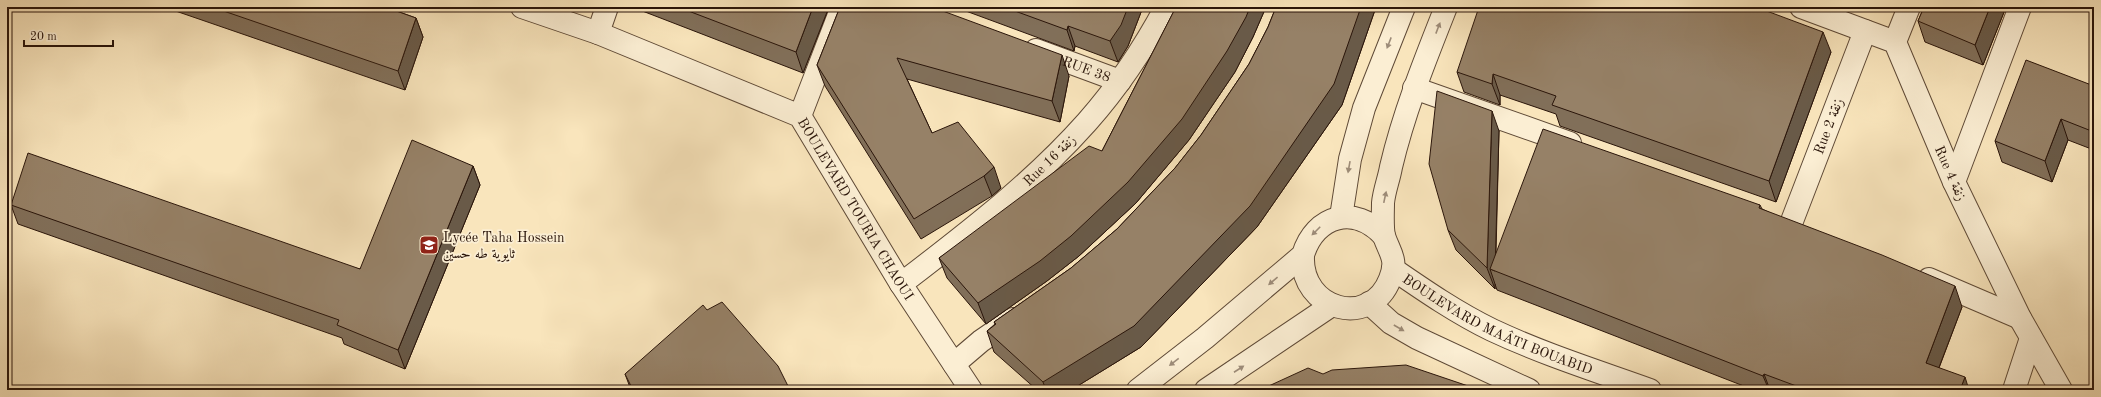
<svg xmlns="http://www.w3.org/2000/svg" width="2101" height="397" font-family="'Old Standard TT',Amiri,serif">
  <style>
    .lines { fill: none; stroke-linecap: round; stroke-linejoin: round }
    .minor-casing { stroke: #5e4936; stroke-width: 24 }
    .minor { stroke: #fbeed3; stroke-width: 22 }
    .wall { fill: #816f59; stroke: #2a150a }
    .shaded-wall { fill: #695a48; stroke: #2a150a }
    .building { fill: #968167; stroke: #2a150a }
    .oneway { fill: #9d8c79 }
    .labels { text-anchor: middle; stroke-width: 3.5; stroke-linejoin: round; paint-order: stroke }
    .street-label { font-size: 14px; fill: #2a150a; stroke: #fbeed3 }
    .poi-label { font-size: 14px; fill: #2a150a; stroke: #fbeed3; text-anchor: start }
  </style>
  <rect width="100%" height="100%" fill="#f9e5bc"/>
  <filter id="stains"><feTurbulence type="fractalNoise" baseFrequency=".005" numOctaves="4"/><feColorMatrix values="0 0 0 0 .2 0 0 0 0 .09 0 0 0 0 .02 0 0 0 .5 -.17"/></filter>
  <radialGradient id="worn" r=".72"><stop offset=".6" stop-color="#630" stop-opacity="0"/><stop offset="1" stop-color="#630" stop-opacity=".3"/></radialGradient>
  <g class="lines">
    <defs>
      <g id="minor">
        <path id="s1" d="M522 7 598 33 800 116 901 284 971 390"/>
        <path d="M1801 7 1895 42 1954 182 2020 318 2061 390"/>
        <path d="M598 33 607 7"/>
        <path d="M1895 42 1909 7"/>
        <path id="s2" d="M1036 50 1120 81"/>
        <path d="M1414 88 1570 143"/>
        <path d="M800 116 842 7"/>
        <path d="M1954 182 2020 7"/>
        <path d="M1341 217 1350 159 1364 108 1404 7"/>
        <path d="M1792 221 1865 31"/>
        <path d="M1303 255C1300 311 1371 329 1390 279 1398 259 1390 254 1384 236 1382 227 1383 212 1383 203 1384 191 1389 179 1391 167 1404 112 1425 60 1446 7"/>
        <path id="s3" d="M1393 269C1425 291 1457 313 1492 330 1543 354 1597 371 1650 390"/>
        <path d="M1929 279 2020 318"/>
        <path d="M901 284C966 234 1032 184 1087 122 1118 87 1144 48 1166 7"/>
        <path d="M1369 303 1391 323 1417 338 1529 390"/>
        <path d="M954 364 981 341 1013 319"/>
        <path d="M1138 390 1205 338 1303 255C1315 215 1355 204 1384 236"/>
        <path d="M1206 390 1332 305"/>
        <path d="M2014 390 2031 338"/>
      </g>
    </defs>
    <use href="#minor" class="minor-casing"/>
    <use href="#minor" class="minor"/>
  </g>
  <g class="wall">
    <path d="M164 7H385L416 18 423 37 405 90Z"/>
    <path d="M632 7H829L803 73Z"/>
    <path d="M840 7 1069 76 1060 122 907 79 932 133 1001 188 992 196 921 239 825 86 817 65Z"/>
    <path d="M955 7H1143L1128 46 1118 62 1075 46 1074 51Z"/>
    <path d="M1176 7H1266L1253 37 1235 72 1189 140 1136 203 1079 256 1047 281 986 324 947 278 939 258 1102 151Z"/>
    <path d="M1276 7H1376L1342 105 1257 227 1141 347 1071 390H1037L994 352 987 331 995 324 994 322 1071 268 1117 229 1175 168 1201 135 1249 64 1268 27Z"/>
    <path d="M1924 7H2006L1983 65 1925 42 1918 21Z"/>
    <path d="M1831 52 1776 202 1560 126 1556 114 1500 95V105L1464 92 1457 72Z"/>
    <path d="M2094 86V150L2068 140 2052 182 2002 162 1995 141Z"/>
    <path d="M1499 131 1496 253 1760 205 1762 209 1962 307 1939 368 1969 390H1754L1497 290 1495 284V289L1456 250 1448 230Z"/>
    <path d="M473 166 480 185 405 369 344 344 342 338 18 224 11 205 360 269Z"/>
    <path d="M707 310 790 390H631L625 374Z"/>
  </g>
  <g class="shaded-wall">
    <path d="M813 7H829L803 73 796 52Z"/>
    <path d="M1128 7H1143L1128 46 1118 62 1110 41Z"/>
    <path d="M1250 7H1266L1253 37 1235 72 1189 140 1136 203 1079 256 1047 281 986 324 978 303Z"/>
    <path d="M1361 7H1376L1342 105 1257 227 1141 347 1071 390H1046L1043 382Z"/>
    <path d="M1990 7H2006L1983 65 1975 45Z"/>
    <path d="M416 18 423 37 405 90 398 71Z"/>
    <path d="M1068 26 1075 46 1074 51 1067 30Z"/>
    <path d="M1823 32 1831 52 1776 202 1769 181Z"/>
    <path d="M1062 55 1069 76 1060 122 1052 101Z"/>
    <path d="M1493 74 1500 95V105L1492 84Z"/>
    <path d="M1492 111 1499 131 1495 271 1490 269 1495 284V289L1487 268Z"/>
    <path d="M2061 119 2068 140 2052 182 2045 161Z"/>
    <path d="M473 166 480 185 405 369 398 350Z"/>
    <path d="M994 167 1001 188 992 196 984 176Z"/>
    <path d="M1955 286 1962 307 1933 383 1926 363Z"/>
    <path d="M1764 374 1770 390H1769L1763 376Z"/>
    <path d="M1965 377 1969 390H1960Z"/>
  </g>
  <g class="building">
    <path d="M212 7H385L416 18 398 71Z"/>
    <path d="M678 7H813L796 52Z"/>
    <path d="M840 7H932L1062 55 1052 101 897 58 932 133 958 122 994 167 984 176 914 219 817 65Z"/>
    <path d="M1004 7H1128L1121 25 1110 41 1068 26 1067 30Z"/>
    <path d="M1176 7H1250L1246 17 1227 51 1182 119 1128 182 1071 236 1040 261 978 303 939 258 1089 146 1102 151Z"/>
    <path d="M1276 7H1361L1334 84 1250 206 1134 326 1043 382 987 331 996 324 994 322 1071 268 1117 229 1175 168 1201 135 1249 64 1268 27Z"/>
    <path d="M1479 7H1756L1823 32 1769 181 1552 105 1556 96 1493 74 1492 84 1457 72Z"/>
    <path d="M1924 7H1990L1975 45 1918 21Z"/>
    <path d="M2026 60 2094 86V132L2061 119 2045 161 1995 141Z"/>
    <path d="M1437 91 1492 111 1487 268 1448 230 1429 164Z"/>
    <path d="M1543 129 1760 205 1759 208 1882 255 1955 286 1926 363 1965 377 1960 390H1807L1764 374 1763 376 1490 269Z"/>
    <path d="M412 140 473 166 398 350 337 325 339 320 11 205 28 153 360 269Z"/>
    <path d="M722 302 778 366 790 390H633L625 374 703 305 707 310Z"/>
    <path d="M1406 365 1480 390H1260L1308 368 1323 374 1332 370Z"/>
  </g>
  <defs><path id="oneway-solid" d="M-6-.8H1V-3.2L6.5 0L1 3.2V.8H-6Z"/></defs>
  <g class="oneway">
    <use href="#oneway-solid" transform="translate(1438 28) rotate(-69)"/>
    <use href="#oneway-solid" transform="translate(1389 43) rotate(111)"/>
    <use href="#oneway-solid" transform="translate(1349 167) rotate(100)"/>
    <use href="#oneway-solid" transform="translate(1385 197) rotate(-78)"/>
    <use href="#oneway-solid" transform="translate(1316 231) rotate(135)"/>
    <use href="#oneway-solid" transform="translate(1273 281) rotate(140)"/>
    <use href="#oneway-solid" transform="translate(1399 328) rotate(30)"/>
    <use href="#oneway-solid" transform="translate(1174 362) rotate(142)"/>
    <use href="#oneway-solid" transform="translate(1239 369) rotate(-33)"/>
  </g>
  <defs>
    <symbol id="school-square" viewBox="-11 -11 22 22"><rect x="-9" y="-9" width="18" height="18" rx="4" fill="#8f2418" stroke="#fbeed3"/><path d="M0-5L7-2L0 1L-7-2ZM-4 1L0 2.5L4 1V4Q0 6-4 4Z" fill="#fff"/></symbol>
  </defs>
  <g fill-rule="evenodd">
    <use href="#school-square" x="418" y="234" width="22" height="22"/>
  </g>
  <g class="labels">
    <g class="street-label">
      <text dy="5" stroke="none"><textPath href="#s2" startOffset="54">RUE 38</textPath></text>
      <text transform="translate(1828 126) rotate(-69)" y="5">Rue 2 زنقة</text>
      <text transform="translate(1049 160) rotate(-44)" y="5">Rue 16 زنقة</text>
      <text transform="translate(1951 173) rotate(66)" y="5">Rue 4 زنقة</text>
      <text dy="5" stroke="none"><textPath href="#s1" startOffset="407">BOULEVARD TOURIA CHAOUI</textPath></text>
      <text dy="5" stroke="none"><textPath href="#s3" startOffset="119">BOULEVARD MAÂTI BOUABID</textPath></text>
    </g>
    <g class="poi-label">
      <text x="443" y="242">Lycée Taha Hossein<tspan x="443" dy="16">ثايوية طه حسين</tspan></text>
    </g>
  </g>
  <rect width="2101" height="397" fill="none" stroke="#f9e5bc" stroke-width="24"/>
  <rect x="8" y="8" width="2085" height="381" fill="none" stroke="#2a150a" stroke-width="2"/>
  <rect x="12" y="12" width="2077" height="373" fill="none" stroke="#2a150a"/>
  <path d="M24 40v6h89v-6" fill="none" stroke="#2a150a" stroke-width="2"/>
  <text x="30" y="40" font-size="12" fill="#2a150a" stroke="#fbeed3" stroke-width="3" paint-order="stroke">20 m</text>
  <rect width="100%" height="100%" filter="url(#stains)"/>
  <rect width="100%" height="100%" fill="url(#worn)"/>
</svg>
